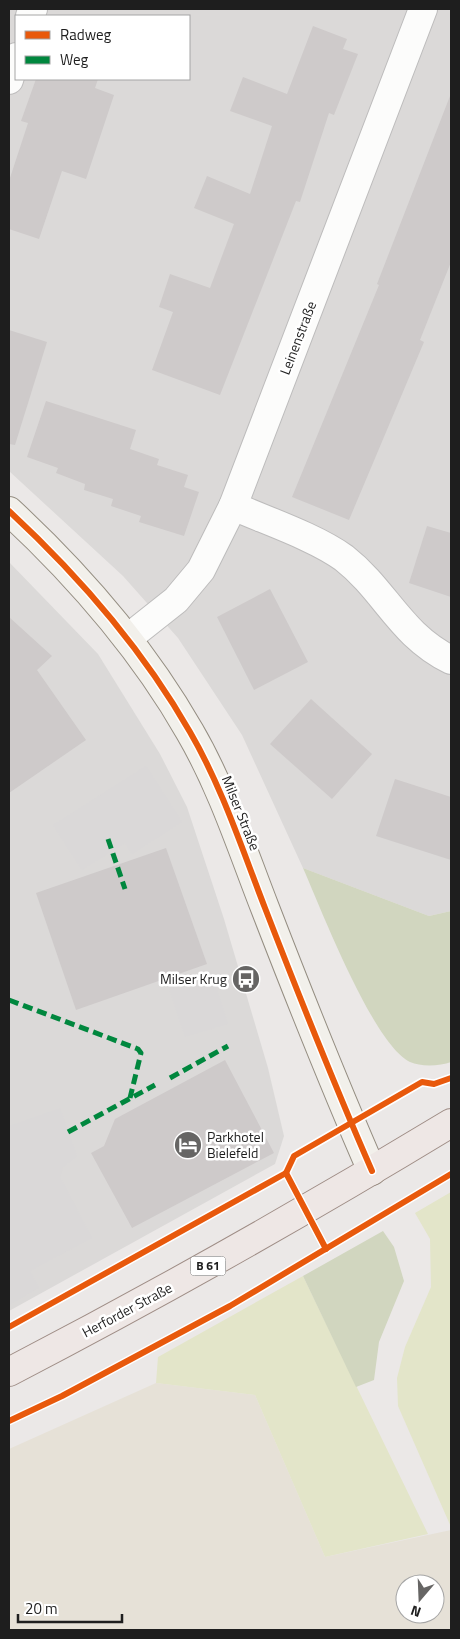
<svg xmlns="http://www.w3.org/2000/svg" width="460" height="1639" font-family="'Titillium Web',sans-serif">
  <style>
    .residential { fill: #dbd9d8; fill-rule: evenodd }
    .farmland { fill: #e6e1d7; fill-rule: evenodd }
    .grass { fill: #e3e5c9 }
    .forest { fill: #d1d6bf }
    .parking { fill: #dad8d8 }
    .building { fill: #cecaca }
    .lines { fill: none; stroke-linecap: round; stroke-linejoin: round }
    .street-casing { stroke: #bdbcbc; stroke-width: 30 }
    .secondary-casing { stroke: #948d81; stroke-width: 30 }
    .primary-casing { stroke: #9f8d86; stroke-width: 30 }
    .street { stroke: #fcfcfb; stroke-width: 28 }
    .secondary { stroke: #f2f0eb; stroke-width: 28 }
    .primary { stroke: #eee7e5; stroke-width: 28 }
    .quiet { stroke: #00873e; stroke-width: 5; stroke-dasharray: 10 5; stroke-linecap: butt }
    .cycleway-casing { stroke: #fff; stroke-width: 9 }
    .cycleway { stroke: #e8590c; stroke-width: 6 }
    .labels { text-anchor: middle; stroke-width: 5; stroke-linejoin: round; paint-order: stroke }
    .shield { fill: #fff; stroke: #626262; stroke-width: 1 }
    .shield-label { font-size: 12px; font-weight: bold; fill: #1e1e1e }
    .street-label { font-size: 14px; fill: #1e1e1e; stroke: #fff }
    .poi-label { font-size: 14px; fill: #1e1e1e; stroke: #fff; text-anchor: end }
  </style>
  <rect width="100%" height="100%" fill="#ebe8e7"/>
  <g class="residential">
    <path d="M9 9H451V911L429 916 303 868 242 735 178 638 123 576 9 471ZM16 16H189V79H16Z"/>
    <path d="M9 562 98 654 160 754 187 807 224 919 268 1068 284 1136 275 1164 9 1311Z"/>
  </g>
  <path class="farmland" d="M156 1383 255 1395 325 1557 451 1530V1630H9V1449ZM405 1584H435V1614H405Z"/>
  <g class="grass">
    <path d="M451 1192V1527L398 1406 397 1378 405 1347 431 1287 430 1239 415 1213Z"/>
    <path d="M303 1276 428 1534 325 1557 255 1395 156 1383 158 1357Z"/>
  </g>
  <g class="forest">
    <path d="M303 868 429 916 451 911V1062C440 1066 421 1067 410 1062 373 1044 321 909 303 868Z"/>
    <path d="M383 1231 394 1247 404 1281 379 1342 374 1380 356 1387 303 1276Z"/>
  </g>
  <g class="parking">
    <path d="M146 766 182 822 132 854 125 843 82 870 53 825Z"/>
    <path d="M211 972 228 1024 185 1037 168 985Z"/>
    <path d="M60 1108 77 1156 63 1167 60 1177 92 1238 30 1271 39 1288 9 1305V1126Z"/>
  </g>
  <g class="building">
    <path d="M313 26 347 39 343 49 358 54 334 115 329 113 300 202 296 201 220 395 152 370 173 312 159 307 170 274 210 288 234 224 194 208 207 176 250 194 272 126 230 111 243 77 287 94Z"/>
    <path d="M36 79H98L95 88 114 95 86 179 62 171 39 239 9 229V181L28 123 21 121Z"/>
    <path d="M450 96 451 262 420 340 424 342 349 520 292 497 379 285 377 284Z"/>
    <path d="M9 330 47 342 15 445 9 444Z"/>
    <path d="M46 401 136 430 130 449 159 459 157 465 188 475 184 487 199 492 184 536 139 522 141 516 111 506 113 499 84 490 85 484 56 473 58 468 27 457Z"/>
    <path d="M427 526 451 533V597L409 583Z"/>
    <path d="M270 589 308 662 254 690 217 617Z"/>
    <path d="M9 617 52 656 37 670 86 740 9 793Z"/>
    <path d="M311 699 372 754 332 799 270 744Z"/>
    <path d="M395 779 451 797V860L376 836Z"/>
    <path d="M166 848 207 964 76 1010 36 893Z"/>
    <path d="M225 1060 274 1153 132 1228 91 1153 104 1146 115 1119Z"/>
  </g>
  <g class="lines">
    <defs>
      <g id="street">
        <path d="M30 16 33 9"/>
        <path d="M9 80 16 57"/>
        <path d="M233 506C267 521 315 537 344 558 386 591 400 635 451 660"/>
        <path d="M128 638 176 600 201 570 233 506 423 9"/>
      </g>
      <path id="secondary" d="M9 511C79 576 142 648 190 732 222 787 242 849 265 908 299 996 334 1084 372 1171"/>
      <path id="primary" d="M9 1372C159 1294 306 1211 451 1123"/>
    </defs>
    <use href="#street" class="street-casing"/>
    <use href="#secondary" class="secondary-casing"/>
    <use href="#primary" class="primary-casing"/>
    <use href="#street" class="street"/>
    <use href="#secondary" class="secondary"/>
    <use href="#primary" class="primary"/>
    <g class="quiet">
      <path d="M108 839 125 889"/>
      <path d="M9 1000 138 1049 141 1053 130 1098"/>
      <path d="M170 1078 228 1046"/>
      <path d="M68 1132 155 1085"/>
    </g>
    <defs>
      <g id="cycleway">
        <path d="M9 511C79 576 142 648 190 732 222 787 242 849 265 908 299 996 334 1084 372 1171"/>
        <path d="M286 1173 326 1249"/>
        <path d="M9 1327 286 1173 294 1156 422 1082 434 1084 451 1078"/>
        <path d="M9 1421 62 1396 230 1306 451 1174"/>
      </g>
    </defs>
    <use href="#cycleway" class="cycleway-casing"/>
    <use href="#cycleway" class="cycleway"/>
  </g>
  <defs>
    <symbol id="bus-disc" viewBox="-11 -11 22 22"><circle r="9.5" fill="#666564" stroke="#fff"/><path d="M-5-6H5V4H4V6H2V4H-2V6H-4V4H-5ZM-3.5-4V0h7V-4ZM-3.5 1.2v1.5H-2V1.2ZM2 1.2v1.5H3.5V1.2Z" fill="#fff"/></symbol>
    <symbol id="hotel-disc" viewBox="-11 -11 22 22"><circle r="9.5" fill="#666564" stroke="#fff"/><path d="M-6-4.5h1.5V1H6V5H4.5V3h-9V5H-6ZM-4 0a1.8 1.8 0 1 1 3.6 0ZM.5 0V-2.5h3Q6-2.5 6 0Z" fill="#fff"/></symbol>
  </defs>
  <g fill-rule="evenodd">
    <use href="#bus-disc" x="230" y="963" width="32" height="32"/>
    <use href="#hotel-disc" x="172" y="1129" width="32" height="32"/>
  </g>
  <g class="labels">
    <rect class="shield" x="190.5" y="1256.5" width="35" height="19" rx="4"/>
    <g class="shield-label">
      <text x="208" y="1270">B 61</text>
    </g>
    <g class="street-label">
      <text transform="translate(298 338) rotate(-69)" y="5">Leinenstraße</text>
      <text transform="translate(241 813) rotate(68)" y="5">Milser Straße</text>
      <text transform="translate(127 1310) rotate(-28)" y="5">Herforder Straße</text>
    </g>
    <g class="poi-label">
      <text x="227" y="984">Milser Krug</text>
      <text x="207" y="1142" text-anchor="start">Parkhotel<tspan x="207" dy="16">Bielefeld</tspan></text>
    </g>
  </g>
  <rect width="460" height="1639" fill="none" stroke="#1e1e1e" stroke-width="20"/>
  <rect x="15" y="15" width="175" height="65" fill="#ffffff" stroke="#a5a5a5"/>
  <rect x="25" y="31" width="25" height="8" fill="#e8590c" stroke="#a5a5a5"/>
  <text x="60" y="40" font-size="15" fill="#1e1e1e">Radweg</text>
  <rect x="25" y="56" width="25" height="8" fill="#00873e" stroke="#a5a5a5"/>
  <text x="60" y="65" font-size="15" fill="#1e1e1e">Weg</text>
  <g transform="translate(420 1599) rotate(199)"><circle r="24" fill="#ffffff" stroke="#a5a5a5"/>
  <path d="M0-4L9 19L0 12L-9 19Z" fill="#666564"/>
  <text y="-8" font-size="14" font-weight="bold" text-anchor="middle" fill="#1e1e1e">N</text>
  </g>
  <path d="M18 1614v8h104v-8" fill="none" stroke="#1e1e1e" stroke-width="2.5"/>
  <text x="25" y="1614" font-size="15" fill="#1e1e1e" stroke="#ffffff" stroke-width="4" paint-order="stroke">20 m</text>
</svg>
